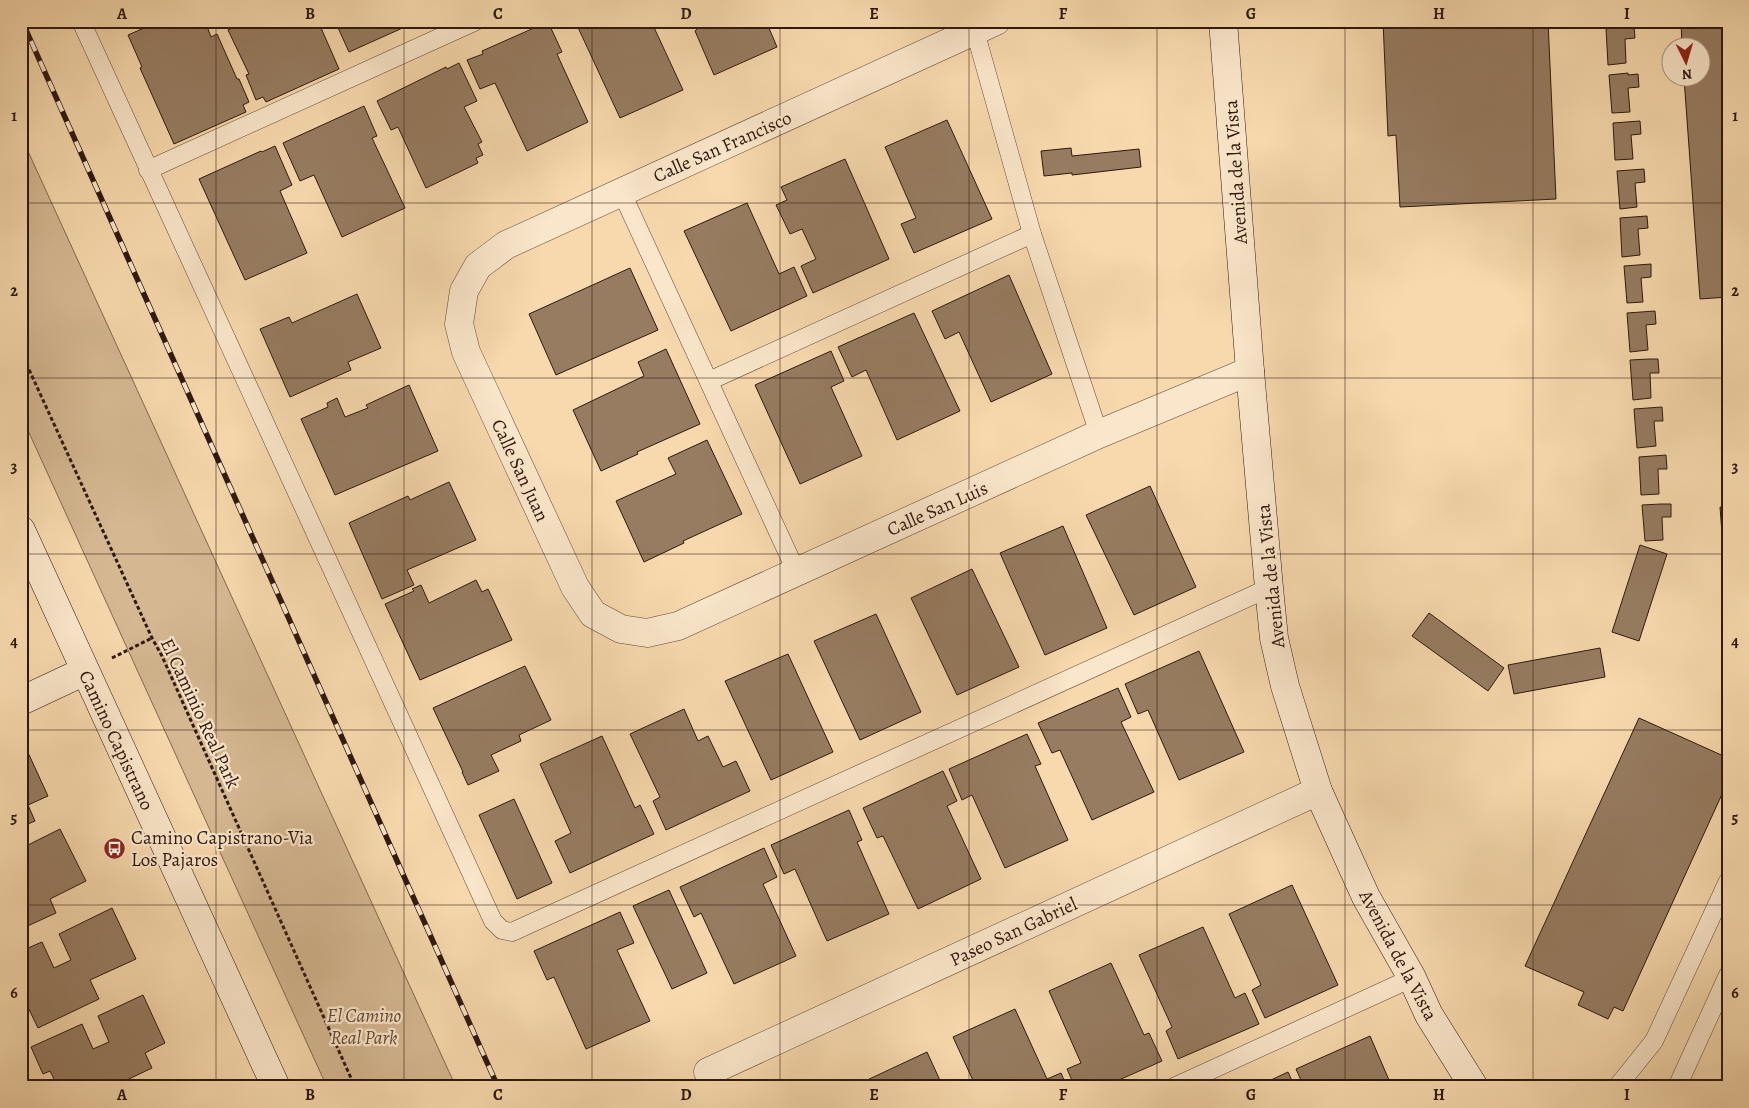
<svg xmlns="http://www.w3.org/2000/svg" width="1749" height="1108" font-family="Alegreya,serif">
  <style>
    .green { fill: #d5b892; stroke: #826850 }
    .building { fill: #977c61; stroke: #2f180f }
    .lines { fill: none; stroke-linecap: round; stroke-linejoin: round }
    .lane-casing { stroke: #614836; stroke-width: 19 }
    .street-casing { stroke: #614836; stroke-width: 29 }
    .secondary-casing { stroke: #2f180f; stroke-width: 29 }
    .path { stroke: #2f180f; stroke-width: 3; stroke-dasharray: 4 2.5; stroke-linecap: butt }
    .lane { stroke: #fae6ca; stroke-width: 18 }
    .street { stroke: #fae6ca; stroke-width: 28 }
    .secondary { stroke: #fae6ca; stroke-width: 28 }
    .rail-casing { stroke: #2f180f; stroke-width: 5.5 }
    .rail { stroke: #fae6ca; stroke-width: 4; stroke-dasharray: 11; stroke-linecap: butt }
    .grid { fill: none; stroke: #2f180f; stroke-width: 1; stroke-opacity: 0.55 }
    .labels { text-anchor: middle; stroke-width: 4.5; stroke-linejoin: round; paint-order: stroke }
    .street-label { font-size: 19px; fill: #2f180f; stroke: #fae6ca }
    .poi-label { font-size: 19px; fill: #2f180f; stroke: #fae6ca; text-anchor: start }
    .park-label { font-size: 19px; font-style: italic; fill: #614836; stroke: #fae6ca }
    .neatline { fill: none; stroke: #2f180f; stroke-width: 2 }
    .grid-label { font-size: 16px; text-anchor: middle; font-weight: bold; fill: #2f180f }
  </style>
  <rect width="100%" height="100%" fill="#f7d9ad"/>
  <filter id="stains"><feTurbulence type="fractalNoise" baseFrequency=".004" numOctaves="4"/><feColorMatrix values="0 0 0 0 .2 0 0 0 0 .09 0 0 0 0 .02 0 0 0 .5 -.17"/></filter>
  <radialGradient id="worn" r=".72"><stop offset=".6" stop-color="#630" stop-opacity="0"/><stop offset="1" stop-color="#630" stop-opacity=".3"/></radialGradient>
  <path class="green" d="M21 136 456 1087H327L21 415Z"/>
  <g class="building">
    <path d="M160 21H205L211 37 217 34 237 79H239L249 102 243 105 246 112 174 144 140 68 142 67 128 35Z"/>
    <path d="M231 21H318L339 69 266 102 263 97 256 100 246 75 249 74 228 30 234 27Z"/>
    <path d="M335 21H415L416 22 349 52Z"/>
    <path d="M575 21H651L683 90 620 118Z"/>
    <path d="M693 21H766L777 47 714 75 695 31 697 29Z"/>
    <path d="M800 21H812L802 26Z"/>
    <path d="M1383 21H1548L1556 199 1400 207 1396 135 1388 136Z"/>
    <path d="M1681 21H1728V297L1700 299 1684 78H1702V48H1682Z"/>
    <path d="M543 24 544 26 549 24 562 52 557 54 588 122 527 151 495 83 480 89 467 60 483 54 482 51Z"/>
    <path d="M1634 26 1635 38 1625 39 1626 63 1608 65 1606 28Z"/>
    <path d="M459 63 477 101 464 107 482 142 478 144 483 155 476 158 478 163 426 188 398 127 391 130 377 101 446 67 447 69Z"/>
    <path d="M1628 73V75L1638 74 1639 87 1628 88 1630 112 1612 113 1609 75Z"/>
    <path d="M364 106 377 136 372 138 405 208 342 237 314 175 300 181 283 143Z"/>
    <path d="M947 120 992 219 914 253 901 224 916 218 885 147Z"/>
    <path d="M1640 121 1641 134 1631 135 1633 159 1615 160 1613 123Z"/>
    <path d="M275 146 292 185 280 191 307 253 245 280 199 179 261 151 262 152Z"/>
    <path d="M1071 148 1072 156 1139 149 1141 167 1072 175V173L1044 176 1041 151Z"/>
    <path d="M845 159 889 259 813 293 801 266 816 259 802 229 790 234 776 205 787 200 781 187Z"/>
    <path d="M1644 169 1645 182 1635 183 1637 207 1620 209 1617 171Z"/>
    <path d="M747 203 779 274 794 267 807 296 731 331 684 231Z"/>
    <path d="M1647 216 1648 228 1638 229 1640 255 1622 257 1620 218Z"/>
    <path d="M1651 264V277L1641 278 1643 302 1627 303 1624 266Z"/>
    <path d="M630 268 658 330 556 375 529 314Z"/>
    <path d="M1009 275 1052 374 991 402 959 332 945 339 932 311Z"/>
    <path d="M357 294 381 348 348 362 351 370 290 397 260 329 289 317 292 323Z"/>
    <path d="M1655 311 1656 324 1646 325 1648 350 1630 352 1627 313Z"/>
    <path d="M914 313 960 411 897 440 866 370 852 377 838 347Z"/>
    <path d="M666 349 700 424 637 452 638 454 601 471 573 410 644 376 638 362Z"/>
    <path d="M831 351 844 381 831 387 862 456 800 484 755 385Z"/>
    <path d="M1649 359H1658L1659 373H1650L1651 398 1633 400 1630 360Z"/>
    <path d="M409 385 438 451 335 495 301 419 328 407 327 403 337 398 345 417 368 408 366 405Z"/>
    <path d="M1662 407 1663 421H1654L1656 446 1637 448 1634 409Z"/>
    <path d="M707 440 742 514 683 541 684 543 644 562 616 501 676 474 668 458Z"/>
    <path d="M1666 455 1667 469H1658L1659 494 1641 495 1639 457Z"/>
    <path d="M449 482 476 540 407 570 414 585 382 599 349 523 408 496 410 500Z"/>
    <path d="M1150 486 1196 587 1134 615 1086 515Z"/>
    <path d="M1661 504H1671V517H1662L1663 540 1645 541 1642 505Z"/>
    <path d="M1720 507H1728V546L1723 547Z"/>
    <path d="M1063 526 1107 628 1045 655 1000 553Z"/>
    <path d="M1640 545 1667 554 1639 641 1612 632Z"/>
    <path d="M972 569 1019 667 957 695 911 598Z"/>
    <path d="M476 580 482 592 488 589 512 640 420 680 385 604 414 591 412 589 421 585 429 603Z"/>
    <path d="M1429 613 1504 668 1488 691 1412 636Z"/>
    <path d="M876 614 921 712 860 740 814 641Z"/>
    <path d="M1600 648 1605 677 1514 694 1508 665Z"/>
    <path d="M1199 651 1244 752 1179 780 1148 710 1138 714 1125 684Z"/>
    <path d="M788 654 833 752 771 780 725 681Z"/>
    <path d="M525 666 551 720 519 735 521 741 491 755 499 771 468 785 462 772H463L433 708Z"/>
    <path d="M1118 688 1131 717 1121 722 1154 792 1092 820 1060 750 1052 753 1038 723Z"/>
    <path d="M684 709 698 741 708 736 723 767 736 761 750 791 666 830 653 801 660 797 630 734Z"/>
    <path d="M1639 718 1728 758V781L1623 1011 1614 1007 1608 1019 1578 1005 1584 992 1525 966Z"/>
    <path d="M1027 734 1041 764 1035 766 1068 840 1005 868 972 795 962 800 949 769Z"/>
    <path d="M602 736 635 808 640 805 654 834 570 873 555 841 571 833 540 764Z"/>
    <path d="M25 746 48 796 28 805 35 821 21 827V748Z"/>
    <path d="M943 771 957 801 947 806 981 879 918 909 883 836 877 838 863 808Z"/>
    <path d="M514 799 552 883 517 899 479 815Z"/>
    <path d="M849 810 862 840 857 842 889 914 827 941 795 869 784 874 771 845Z"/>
    <path d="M60 829 86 881 50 899 56 913 21 929V864L28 861 22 848Z"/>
    <path d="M764 848 777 877 763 884 796 956 734 984 701 913 694 917 680 887Z"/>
    <path d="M1292 885 1338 985 1265 1018 1252 990 1261 985 1229 914Z"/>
    <path d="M669 890 707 973 672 989 633 906Z"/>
    <path d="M112 908 136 959 90 980 99 999 38 1028 21 993V951L42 942 54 968 71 960 59 934Z"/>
    <path d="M620 912 634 943 617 950 650 1021 586 1049 554 977 547 980 534 951Z"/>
    <path d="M1203 927 1235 998 1245 993 1259 1024 1178 1059 1166 1031 1172 1027 1139 955Z"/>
    <path d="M1111 963 1144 1035 1149 1033 1162 1061 1103 1087H1075L1067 1069 1081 1063 1049 991Z"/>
    <path d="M143 995 165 1043 145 1053 152 1068 112 1087H58L50 1071 43 1074 31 1047 82 1024 93 1049 109 1042 98 1016Z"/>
    <path d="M1015 1009 1047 1079 1061 1073 1067 1087H976L953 1037Z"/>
    <path d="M1370 1036 1392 1087H1304L1296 1069Z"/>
    <path d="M927 1052 943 1087H868L865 1081Z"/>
    <path d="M1288 1072 1295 1087H1256Z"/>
  </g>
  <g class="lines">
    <defs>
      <g id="lane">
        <path d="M81 21 493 921 502 930 512 932 1269 588"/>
        <path d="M975 31 1032 234 1099 434"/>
        <path d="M148 170 476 21"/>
        <path d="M621 191 796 571"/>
        <path d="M709 381 1032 234"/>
        <path d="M1174 1087 1412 978"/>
        <path d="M1617 1087 1654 1041 1728 881"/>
        <path d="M1677 1087 1728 975"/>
      </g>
      <g id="street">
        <path d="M996 21 506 245 478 266 464 291 459 324 466 352 575 587 593 614 621 629 647 633 678 626 1099 434 1250 371"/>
        <path d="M708 1072 1318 791"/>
      </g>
      <g id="secondary">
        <path d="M1223 21 1250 371 1269 588 1274 638 1285 686 1318 791 1366 897 1412 978 1429 1015 1474 1087"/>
        <path d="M21 530 276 1087"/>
        <path d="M21 701 85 671"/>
      </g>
    </defs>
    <use href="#lane" class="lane-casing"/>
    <use href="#street" class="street-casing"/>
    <use href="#secondary" class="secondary-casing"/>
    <g class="path">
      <path d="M21 352 152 638 162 656 355 1087"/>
      <path d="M112 658 152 638"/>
    </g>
    <use href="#lane" class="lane"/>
    <use href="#street" class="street"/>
    <use href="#secondary" class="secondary"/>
    <defs>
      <path id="rail" d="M22 21 498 1087"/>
    </defs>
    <use href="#rail" class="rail-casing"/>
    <use href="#rail" class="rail"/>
  </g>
  <path class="grid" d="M216 21V1087M404 21V1087M592 21V1087M780 21V1087M969 21V1087M1157 21V1087M1345 21V1087M1533 21V1087M21 203H1728M21 378H1728M21 554H1728M21 730H1728M21 905H1728"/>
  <defs>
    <symbol id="bus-disc" viewBox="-11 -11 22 22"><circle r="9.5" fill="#8f2418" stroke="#fae6ca"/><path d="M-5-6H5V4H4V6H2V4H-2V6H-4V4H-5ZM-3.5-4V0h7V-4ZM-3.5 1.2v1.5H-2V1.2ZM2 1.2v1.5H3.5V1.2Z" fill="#fff"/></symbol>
  </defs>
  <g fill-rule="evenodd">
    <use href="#bus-disc" x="102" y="836" width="25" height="25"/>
  </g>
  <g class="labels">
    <g class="street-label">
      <text transform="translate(722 146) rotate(-24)" y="7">Calle San Francisco</text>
      <text transform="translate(1235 172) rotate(-94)" y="7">Avenida de la Vista</text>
      <text transform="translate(521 470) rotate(65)" y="7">Calle San Juan</text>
      <text transform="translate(937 508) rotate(-24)" y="7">Calle San Luis</text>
      <text transform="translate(1270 576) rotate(-96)" y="7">Avenida de la Vista</text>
      <text transform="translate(201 713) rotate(65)" y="7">El Caminio Real Park</text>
      <text transform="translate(117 740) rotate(65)" y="7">Camino Capistrano</text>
      <text transform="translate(1013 931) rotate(-25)" y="7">Paseo San Gabriel</text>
      <text transform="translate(1399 955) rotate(62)" y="7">Avenida de la Vista</text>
    </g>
    <g class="poi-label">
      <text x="131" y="844">Camino Capistrano-Via<tspan x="131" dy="22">Los Pajaros</tspan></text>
    </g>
    <g class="park-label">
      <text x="364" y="1022">El Camino<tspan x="364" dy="22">Real Park</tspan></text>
    </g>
  </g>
  <rect width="1749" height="1108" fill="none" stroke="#f7d9ad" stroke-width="55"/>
  <g transform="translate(1686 62) rotate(175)"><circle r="24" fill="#fae6ca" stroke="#a9947f"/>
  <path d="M0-4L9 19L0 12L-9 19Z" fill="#8f2418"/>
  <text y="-8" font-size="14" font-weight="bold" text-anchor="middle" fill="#2f180f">N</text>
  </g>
  <rect x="28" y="28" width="1694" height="1052" class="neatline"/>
  <g class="grid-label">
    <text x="122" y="19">A</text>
    <text x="310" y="19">B</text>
    <text x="498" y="19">C</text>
    <text x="686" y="19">D</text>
    <text x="874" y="19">E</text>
    <text x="1063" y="19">F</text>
    <text x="1251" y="19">G</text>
    <text x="1439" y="19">H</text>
    <text x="1627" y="19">I</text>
    <text x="14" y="121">1</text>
    <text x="1735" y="121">1</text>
    <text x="14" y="296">2</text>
    <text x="1735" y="296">2</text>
    <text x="14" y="472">3</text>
    <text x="1735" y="472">3</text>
    <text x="14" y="647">4</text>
    <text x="1735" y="647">4</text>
    <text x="14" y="823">5</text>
    <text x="1735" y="823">5</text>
    <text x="14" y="998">6</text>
    <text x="1735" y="998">6</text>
    <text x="122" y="1100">A</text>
    <text x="310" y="1100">B</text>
    <text x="498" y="1100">C</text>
    <text x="686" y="1100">D</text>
    <text x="874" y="1100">E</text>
    <text x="1063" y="1100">F</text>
    <text x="1251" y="1100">G</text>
    <text x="1439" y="1100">H</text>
    <text x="1627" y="1100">I</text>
  </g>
  <rect width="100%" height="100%" filter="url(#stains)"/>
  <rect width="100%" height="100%" fill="url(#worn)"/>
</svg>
